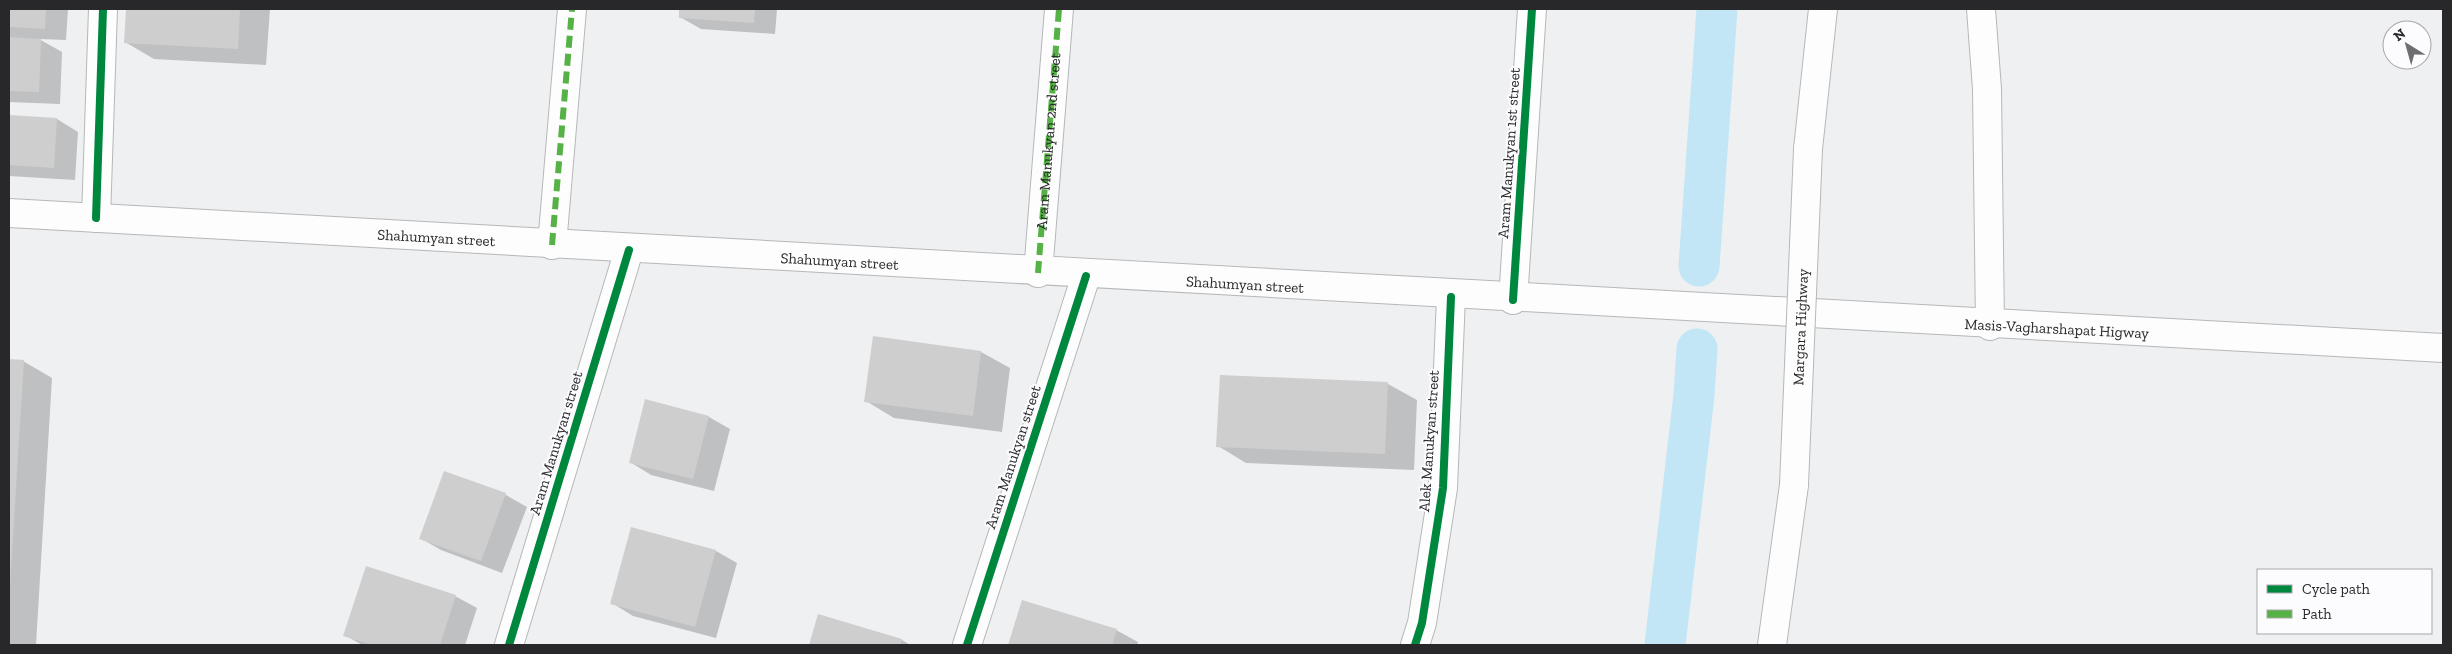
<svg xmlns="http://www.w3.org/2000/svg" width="2452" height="654" font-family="'Zilla Slab',serif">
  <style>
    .shadow { fill: #0003 }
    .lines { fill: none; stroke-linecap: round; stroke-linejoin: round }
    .canal { stroke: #c2e6f6; stroke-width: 41 }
    .building { fill: #cfcecf }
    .minor-casing { stroke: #b6b7b8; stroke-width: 30 }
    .major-casing { stroke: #b6b7b8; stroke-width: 30 }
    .highway-casing { stroke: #b6b7b8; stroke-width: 30 }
    .minor { stroke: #fdfdfd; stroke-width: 28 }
    .major { stroke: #fdfdfd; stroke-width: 28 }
    .highway { stroke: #fdfdfd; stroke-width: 28 }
    .highway-bridge-casing { stroke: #b6b7b8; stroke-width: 30; stroke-linecap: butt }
    .highway-bridge { stroke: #fdfdfd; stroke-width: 28 }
    .quiet { stroke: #56b246; stroke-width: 6; stroke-dasharray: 12 6; stroke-linecap: butt }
    .cycleway-casing { stroke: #fcfcff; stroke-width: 11 }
    .cycleway { stroke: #00873e; stroke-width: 8 }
    .labels { text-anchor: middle; stroke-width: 4; stroke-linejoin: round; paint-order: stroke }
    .street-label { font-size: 15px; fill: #28282a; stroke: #fcfcff }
  </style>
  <rect width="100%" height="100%" fill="#eff0f2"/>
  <g class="shadow">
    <path d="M9 9H68L66 40 39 39 62 52 60 104 9 102Z"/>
    <path d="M127 9H270L266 65 154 59 125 42Z"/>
    <path d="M680 9H777L775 34 701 29 680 17Z"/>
    <path d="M9 117 57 119 78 132 75 180 9 176Z"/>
    <path d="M874 338 981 352 1010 368 1002 432 894 418 866 401Z"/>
    <path d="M9 360 23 361 52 378 36 645H9Z"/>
    <path d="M1388 384 1417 400 1414 470 1246 463 1218 446Z"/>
    <path d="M646 401 709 417 730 429 714 491 651 475 630 462Z"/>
    <path d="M445 472 506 495 527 507 502 573 441 550 420 538Z"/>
    <path d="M716 551 737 563 716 638 633 616 612 603Z"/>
    <path d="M455 596 477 608 465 645H362L345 635Z"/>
    <path d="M1023 602 1116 630 1138 642 1137 645H1009Z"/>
    <path d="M819 615 902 640 910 645H810Z"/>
  </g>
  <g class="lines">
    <g class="canal">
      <path d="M1699 266 1717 9"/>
      <path d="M1665 645 1694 395 1697 349"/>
    </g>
  </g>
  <g class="building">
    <path d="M9 9H46L45 29 9 27Z"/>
    <path d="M126 9H240L238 49 124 43Z"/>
    <path d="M679 9H755L754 23 679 18Z"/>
    <path d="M9 37 41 39 39 92 9 91Z"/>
    <path d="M9 115 57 118 54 168 9 165Z"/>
    <path d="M873 336 981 351 973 416 864 402Z"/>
    <path d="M9 359 24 360 10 584H9Z"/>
    <path d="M1220 375 1388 382 1385 454 1216 447Z"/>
    <path d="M645 399 709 416 693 479 629 463Z"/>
    <path d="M444 471 506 493 481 561 419 539Z"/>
    <path d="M631 527 716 550 695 627 610 604Z"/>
    <path d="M366 566 456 595 440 645H372L343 636Z"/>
    <path d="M1022 600 1117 629 1112 645H1008Z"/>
    <path d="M818 614 902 639 900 645H809Z"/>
  </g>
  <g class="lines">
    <defs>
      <g id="minor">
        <path d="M96 218 103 9"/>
        <path d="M552 245 572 9"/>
        <path id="s1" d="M1038 273 1059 9"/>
        <path d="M1513 300 1532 9"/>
        <path d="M509 645 629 250"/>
        <path d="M967 645 1086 276"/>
        <path d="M1415 645 1422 623 1443 488 1451 297"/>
      </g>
      <g id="major">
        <path id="s2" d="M9 213C820 260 1631 309 2443 348"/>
      </g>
      <g id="highway">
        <path d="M1981 9 1987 89 1990 326"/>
        <path d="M1808 149 1823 9"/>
        <path d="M1772 645 1794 485"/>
      </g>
    </defs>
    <use href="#minor" class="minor-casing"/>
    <use href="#major" class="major-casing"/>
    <use href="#highway" class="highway-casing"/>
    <use href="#minor" class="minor"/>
    <use href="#major" class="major"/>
    <use href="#highway" class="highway"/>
    <defs>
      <g id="highway-bridge">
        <path id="s3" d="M1794 485 1808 149"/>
      </g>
    </defs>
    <use href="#highway-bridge" class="highway-bridge-casing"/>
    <use href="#highway-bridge" class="highway-bridge"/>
    <g class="quiet">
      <path d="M552 245 572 9"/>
      <path d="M1038 273 1059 9"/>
    </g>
    <defs>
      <g id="cycleway">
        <path d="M96 218 103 9"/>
        <path d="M1513 300 1532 9"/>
        <path d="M509 645 629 250"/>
        <path d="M967 645 1086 276"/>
        <path d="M1415 645 1422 623 1443 488 1451 297"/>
      </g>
    </defs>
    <use href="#cycleway" class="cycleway-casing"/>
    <use href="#cycleway" class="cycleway"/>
  </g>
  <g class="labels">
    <g class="street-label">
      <text dy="5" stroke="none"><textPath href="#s1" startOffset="132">Aram Manukyan 2nd street</textPath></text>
      <text transform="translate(1509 153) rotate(-86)" y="5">Aram Manukyan 1st street</text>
      <text dy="5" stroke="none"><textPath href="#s2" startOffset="428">Shahumyan street</textPath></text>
      <text dy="5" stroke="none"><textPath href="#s2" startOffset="832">Shahumyan street</textPath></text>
      <text dy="5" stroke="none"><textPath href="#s2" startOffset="1238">Shahumyan street</textPath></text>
      <text dy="5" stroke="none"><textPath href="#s3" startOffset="158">Margara Highway</textPath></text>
      <text dy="5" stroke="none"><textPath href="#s2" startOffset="2051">Masis-Vagharshapat Higway</textPath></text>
      <text transform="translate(1429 441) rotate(-86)" y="5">Alek Manukyan street</text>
      <text transform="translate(556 443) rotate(-73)" y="5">Aram Manukyan street</text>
      <text transform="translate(1013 457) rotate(-72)" y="5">Aram Manukyan street</text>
    </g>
  </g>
  <rect width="2452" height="654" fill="none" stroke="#28282a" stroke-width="20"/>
  <rect x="2257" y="569" width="175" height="65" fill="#fcfcff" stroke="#a7a7aa"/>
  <rect x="2267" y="585" width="25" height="8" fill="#00873e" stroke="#a7a7aa"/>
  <text x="2302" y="594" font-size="15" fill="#28282a">Cycle path</text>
  <rect x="2267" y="610" width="25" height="8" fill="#56b246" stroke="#a7a7aa"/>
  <text x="2302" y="619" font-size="15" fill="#28282a">Path</text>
  <g transform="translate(2407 45) rotate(323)"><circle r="24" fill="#fcfcff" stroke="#a7a7aa"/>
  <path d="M0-4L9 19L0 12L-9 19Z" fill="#6e6e70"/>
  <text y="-8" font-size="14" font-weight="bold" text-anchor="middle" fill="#28282a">N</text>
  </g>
</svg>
